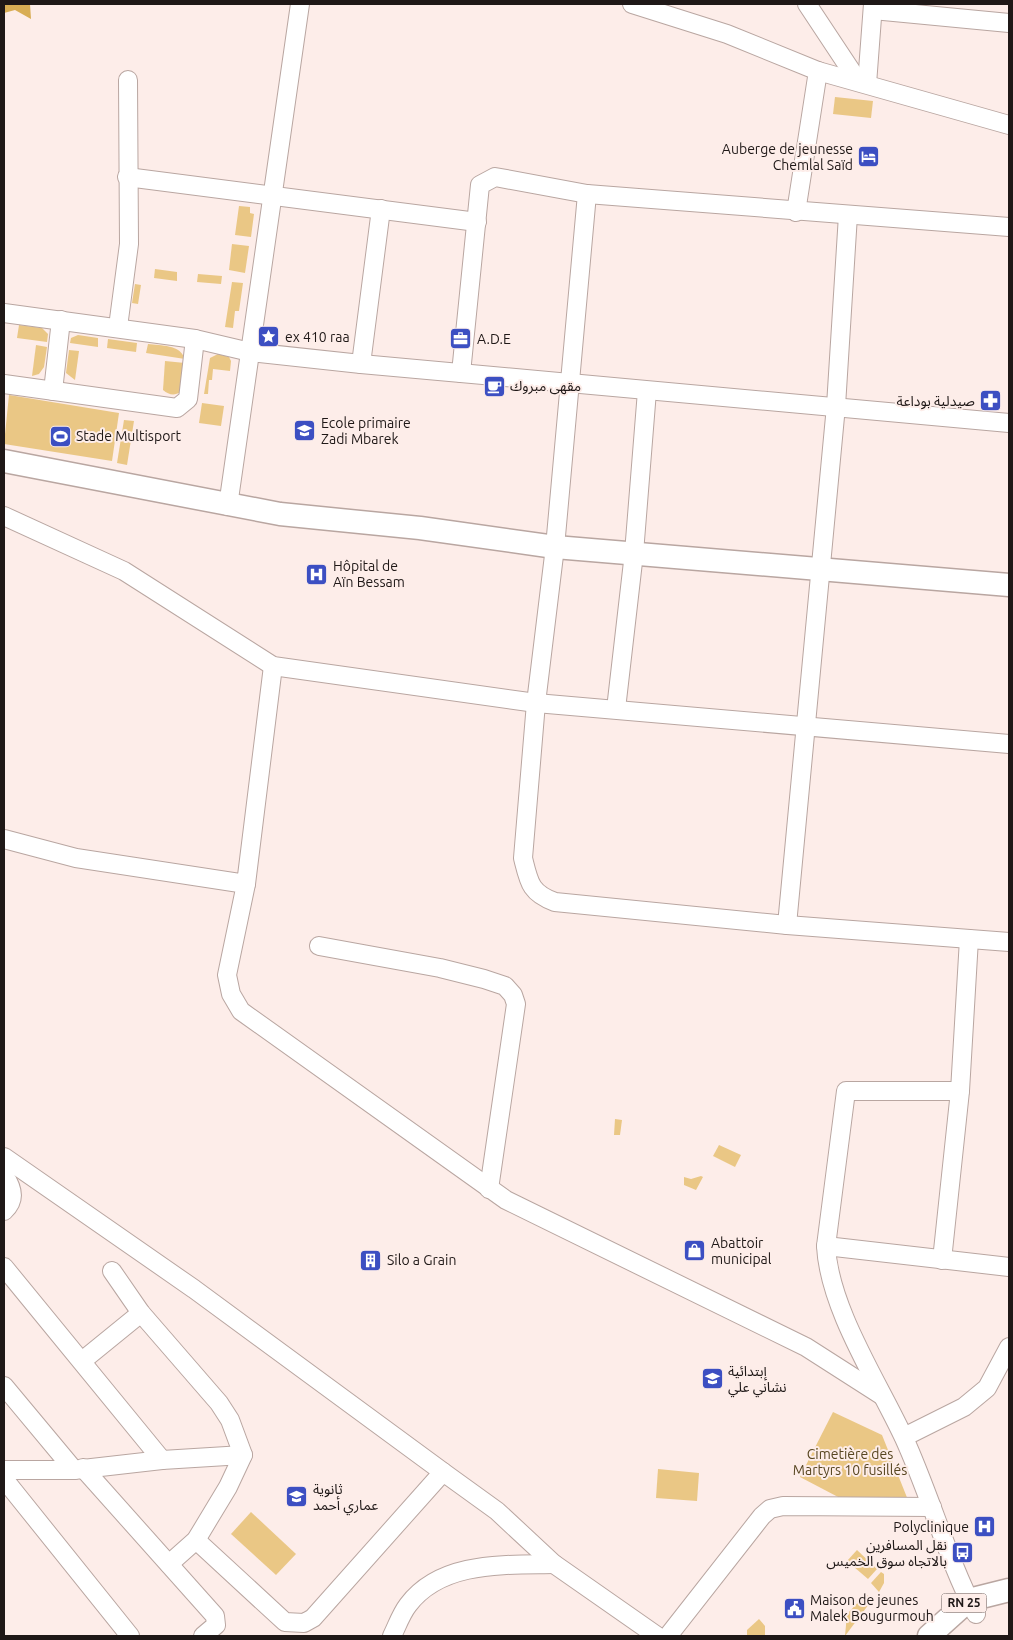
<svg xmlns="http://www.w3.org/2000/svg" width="1013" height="1640" font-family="Ubuntu,'Noto Sans Arabic',sans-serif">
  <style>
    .green { fill: #eac785 }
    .forest { fill: #d8ad54 }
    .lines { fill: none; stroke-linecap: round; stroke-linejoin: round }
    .minor-casing { stroke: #b9a6a1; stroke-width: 20 }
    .major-casing { stroke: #b9a6a1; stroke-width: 25 }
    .minor { stroke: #fff; stroke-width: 18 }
    .major { stroke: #fff; stroke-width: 22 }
    .labels { text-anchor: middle; stroke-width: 4; stroke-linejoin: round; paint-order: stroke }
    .shield { fill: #fdede9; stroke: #625856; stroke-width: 1 }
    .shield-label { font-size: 12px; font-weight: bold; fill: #1f1817 }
    .poi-label { font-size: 14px; fill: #1f1817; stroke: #fdede9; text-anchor: start }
    .park-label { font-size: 14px; fill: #584621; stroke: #fdede9 }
  </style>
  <rect width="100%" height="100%" fill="#fdede9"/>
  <g class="green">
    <path d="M835 97 873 101 871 118 833 114Z"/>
    <path d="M239 206 250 207V213L254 214 251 237 235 235Z"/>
    <path d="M232 244 249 246 245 273 229 270Z"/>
    <path d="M155 269 177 272V281L154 278Z"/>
    <path d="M198 274 222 276 221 284 197 282Z"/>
    <path d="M232 282 243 283 239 311H235L233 328 225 327Z"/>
    <path d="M135 284 141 285 138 304 132 303Z"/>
    <path d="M19 325 42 328 48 334 47 342 17 338Z"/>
    <path d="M78 335 98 338V347L70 343 71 338Z"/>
    <path d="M108 339 137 343 136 352 107 348Z"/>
    <path d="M148 344C161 346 180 344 185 359L146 353Z"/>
    <path d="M36 345 47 347 44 367 39 374 32 376Z"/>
    <path d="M69 350 79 351 75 380 66 373Z"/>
    <path d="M218 354 229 357 231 361 230 371 213 369 212 380H209L208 394H204L210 358Z"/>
    <path d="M165 361 185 363 181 392C174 396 169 395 163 390Z"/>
    <path d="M9 395 119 413 112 461 4 444Z"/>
    <path d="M202 403 224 406 221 426 199 423Z"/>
    <path d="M124 420 134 421 127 465 117 463Z"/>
    <path d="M615 1119 622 1120 620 1135H614Z"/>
    <path d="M719 1145 741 1155 735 1167 713 1156Z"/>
    <path d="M701 1176 703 1177 696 1190 684 1185V1177L691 1179Z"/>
    <path d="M833 1412 882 1435 908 1500 840 1498 800 1477Z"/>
    <path d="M658 1469 699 1473 697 1501 656 1498Z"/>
    <path d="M251 1512 296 1554 276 1575 231 1534Z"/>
    <path d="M857 1550 877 1569 868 1579 847 1561Z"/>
    <path d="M881 1572 884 1574V1583L879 1592 871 1583Z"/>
    <path d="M866 1594 872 1600 845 1636 847 1614Z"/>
    <path d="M759 1619 765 1626V1636H747V1630Z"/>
  </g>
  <path class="forest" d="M4 4H30L31 19 15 10 4 13Z"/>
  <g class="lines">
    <defs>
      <g id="minor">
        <path d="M632 4 727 34 818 71 1009 125"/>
        <path d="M807 4 858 81"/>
        <path d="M873 10 1009 23"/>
        <path d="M867 84 873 4"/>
        <path d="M127 177 477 222"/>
        <path d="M587 194 555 547 536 703 523 858C529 882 530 893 555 902L787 925 1009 942"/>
        <path d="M796 212 818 71"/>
        <path d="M4 313 195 339 250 352 361 364 1009 423"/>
        <path d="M118 327 129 244 128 80"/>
        <path d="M361 364 381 209"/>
        <path d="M461 373 480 185 495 177 587 194 1009 227"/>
        <path d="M4 384 177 408 188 399 195 339"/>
        <path d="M53 391 61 320"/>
        <path d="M228 506 300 4"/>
        <path d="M4 516 124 571 273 666 536 703 1009 744"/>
        <path d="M616 709 634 553 647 391"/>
        <path d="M4 839 76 858 246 884 273 666"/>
        <path d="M246 884 227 975 231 994 241 1011 506 1200 806 1347 881 1395"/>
        <path d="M787 925 836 406 848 215"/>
        <path d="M319 946 440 968 484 979 505 986 513 995 516 1004 489 1189"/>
        <path d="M960 1091H846L826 1246C829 1308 878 1382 904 1438 930 1495 947 1558 976 1614"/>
        <path d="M4 1157 194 1289 443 1472"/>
        <path d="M4 1175C13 1188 16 1200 4 1211"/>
        <path d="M826 1246 1009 1267"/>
        <path d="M942 1260 960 1091 969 939"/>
        <path d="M4 1267 162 1460"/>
        <path d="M112 1271 141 1313 219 1403 230 1420 243 1455 228 1487 196 1540 169 1564"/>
        <path d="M82 1361 141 1313"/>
        <path d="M4 1386 74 1470"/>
        <path d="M904 1437 964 1407 987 1388 1009 1347"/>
        <path d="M83 1468 215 1616 216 1625 203 1636"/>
        <path d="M4 1470H74L162 1460 243 1455"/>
        <path d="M4 1479 130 1636"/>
        <path d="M196 1540 285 1622 304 1623 313 1618 443 1472 497 1511 554 1564 657 1636"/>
        <path d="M392 1636C397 1626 401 1614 408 1605 441 1561 504 1565 554 1564"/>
        <path d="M668 1636 762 1516 770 1509 783 1506 932 1507"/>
      </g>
      <g id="major">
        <path d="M4 461 280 514 420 528 555 547 1009 585"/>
        <path d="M929 1636 969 1600 1009 1590"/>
      </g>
    </defs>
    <use href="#minor" class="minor-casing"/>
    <use href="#major" class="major-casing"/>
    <use href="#minor" class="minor"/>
    <use href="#major" class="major"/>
  </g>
  <defs>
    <symbol id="hotel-square" viewBox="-11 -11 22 22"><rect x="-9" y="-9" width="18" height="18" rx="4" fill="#3c4fc2" stroke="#fdede9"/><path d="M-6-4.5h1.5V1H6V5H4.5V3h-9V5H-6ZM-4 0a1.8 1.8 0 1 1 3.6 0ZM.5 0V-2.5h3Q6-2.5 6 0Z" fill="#fff"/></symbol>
    <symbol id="sight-square" viewBox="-11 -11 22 22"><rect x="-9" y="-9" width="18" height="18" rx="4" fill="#3c4fc2" stroke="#fdede9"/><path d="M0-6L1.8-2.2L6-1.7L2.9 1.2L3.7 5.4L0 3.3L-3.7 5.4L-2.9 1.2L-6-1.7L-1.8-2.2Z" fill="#fff"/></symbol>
    <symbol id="office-square" viewBox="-11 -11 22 22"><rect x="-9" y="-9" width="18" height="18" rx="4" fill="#3c4fc2" stroke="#fdede9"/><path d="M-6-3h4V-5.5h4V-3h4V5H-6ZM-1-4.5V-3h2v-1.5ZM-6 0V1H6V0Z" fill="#fff"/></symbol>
    <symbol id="cafe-square" viewBox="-11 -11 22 22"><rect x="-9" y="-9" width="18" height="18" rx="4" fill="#3c4fc2" stroke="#fdede9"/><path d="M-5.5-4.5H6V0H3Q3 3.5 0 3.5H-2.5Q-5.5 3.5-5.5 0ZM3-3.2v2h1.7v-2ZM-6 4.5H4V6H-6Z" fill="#fff"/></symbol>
    <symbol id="pharmacy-square" viewBox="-11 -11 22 22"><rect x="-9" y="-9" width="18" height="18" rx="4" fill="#3c4fc2" stroke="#fdede9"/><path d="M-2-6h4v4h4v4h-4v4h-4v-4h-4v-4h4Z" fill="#fff"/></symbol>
    <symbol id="school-square" viewBox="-11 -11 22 22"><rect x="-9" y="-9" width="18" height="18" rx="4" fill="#3c4fc2" stroke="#fdede9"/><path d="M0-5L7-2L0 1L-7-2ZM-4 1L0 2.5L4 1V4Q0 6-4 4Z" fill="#fff"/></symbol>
    <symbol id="stadium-square" viewBox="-11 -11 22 22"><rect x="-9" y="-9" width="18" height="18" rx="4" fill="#3c4fc2" stroke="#fdede9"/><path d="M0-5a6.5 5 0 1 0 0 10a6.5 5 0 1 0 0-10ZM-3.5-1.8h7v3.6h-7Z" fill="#fff"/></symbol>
    <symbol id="hospital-square" viewBox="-11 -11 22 22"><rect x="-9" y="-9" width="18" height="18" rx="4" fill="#3c4fc2" stroke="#fdede9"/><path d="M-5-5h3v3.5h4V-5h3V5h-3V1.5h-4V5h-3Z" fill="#fff"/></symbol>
    <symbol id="shop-square" viewBox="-11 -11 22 22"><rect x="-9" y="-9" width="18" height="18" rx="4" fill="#3c4fc2" stroke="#fdede9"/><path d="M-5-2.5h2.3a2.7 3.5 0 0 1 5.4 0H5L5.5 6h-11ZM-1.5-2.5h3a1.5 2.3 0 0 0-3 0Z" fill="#fff"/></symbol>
    <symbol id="building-square" viewBox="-11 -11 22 22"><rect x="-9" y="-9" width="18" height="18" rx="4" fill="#3c4fc2" stroke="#fdede9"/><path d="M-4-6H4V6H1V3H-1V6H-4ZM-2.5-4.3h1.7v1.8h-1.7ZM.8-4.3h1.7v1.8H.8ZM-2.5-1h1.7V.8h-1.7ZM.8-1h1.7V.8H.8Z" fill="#fff"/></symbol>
    <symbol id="bus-square" viewBox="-11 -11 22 22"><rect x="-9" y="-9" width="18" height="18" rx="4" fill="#3c4fc2" stroke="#fdede9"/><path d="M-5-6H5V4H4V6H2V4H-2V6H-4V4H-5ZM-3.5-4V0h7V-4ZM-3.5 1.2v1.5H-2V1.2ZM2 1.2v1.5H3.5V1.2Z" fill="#fff"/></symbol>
    <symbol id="civic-square" viewBox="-11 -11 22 22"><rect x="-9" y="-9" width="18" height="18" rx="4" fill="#3c4fc2" stroke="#fdede9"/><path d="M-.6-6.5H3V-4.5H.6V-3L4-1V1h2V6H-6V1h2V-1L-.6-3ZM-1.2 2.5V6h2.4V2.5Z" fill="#fff"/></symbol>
  </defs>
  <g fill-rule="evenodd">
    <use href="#hotel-square" x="856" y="144" width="25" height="25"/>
    <use href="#sight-square" x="256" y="324" width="25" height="25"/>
    <use href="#office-square" x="448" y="326" width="25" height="25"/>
    <use href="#cafe-square" x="482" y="374" width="25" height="25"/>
    <use href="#pharmacy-square" x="978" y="388" width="25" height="25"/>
    <use href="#school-square" x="292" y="418" width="25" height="25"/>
    <use href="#stadium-square" x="48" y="424" width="25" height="25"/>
    <use href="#hospital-square" x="304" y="562" width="25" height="25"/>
    <use href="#shop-square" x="682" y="1238" width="25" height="25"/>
    <use href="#building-square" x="358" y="1248" width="25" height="25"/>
    <use href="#school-square" x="700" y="1366" width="25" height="25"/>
    <use href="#school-square" x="284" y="1484" width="25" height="25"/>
    <use href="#hospital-square" x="972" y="1514" width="25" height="25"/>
    <use href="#bus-square" x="950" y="1540" width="25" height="25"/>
    <use href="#civic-square" x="782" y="1596" width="25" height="25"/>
  </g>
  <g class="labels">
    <rect class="shield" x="941.5" y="1593.5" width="45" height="19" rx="4"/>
    <g class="shield-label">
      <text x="964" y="1607">RN 25</text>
    </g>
    <g class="poi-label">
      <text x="853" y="154" text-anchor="end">Auberge de jeunesse<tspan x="853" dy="16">Chemlal Saïd</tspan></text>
      <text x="285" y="342">ex 410 raa</text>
      <text x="477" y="344">A.D.E</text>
      <text x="510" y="391">مقهى مبروك</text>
      <text x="975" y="406" text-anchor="end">صيدلية بوداعة</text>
      <text x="321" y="428">Ecole primaire<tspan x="321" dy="16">Zadi Mbarek</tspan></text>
      <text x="76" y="441">Stade Multisport</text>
      <text x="333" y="571">Hôpital de<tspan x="333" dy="16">Aïn Bessam</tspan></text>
      <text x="711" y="1248">Abattoir<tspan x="711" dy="16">municipal</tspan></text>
      <text x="387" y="1265">Silo a Grain</text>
      <text x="728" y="1376">إبتدائية<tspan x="728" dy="16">نشاني علي</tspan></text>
      <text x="313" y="1494">ثانوية<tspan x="313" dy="16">عماري أحمد</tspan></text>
      <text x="969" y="1532" text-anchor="end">Polyclinique</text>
      <text x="947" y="1550" text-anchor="end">نقل المسافرين<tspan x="947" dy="16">بالاتجاه سوق الخميس</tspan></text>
      <text x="810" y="1605">Maison de jeunes<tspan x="810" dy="16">Malek Bougurmouh</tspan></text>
    </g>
    <g class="park-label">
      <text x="850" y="1459">Cimetière des<tspan x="850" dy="16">Martyrs 10 fusillés</tspan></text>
    </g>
  </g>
  <rect width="1013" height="1640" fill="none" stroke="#1f1817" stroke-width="10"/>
</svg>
